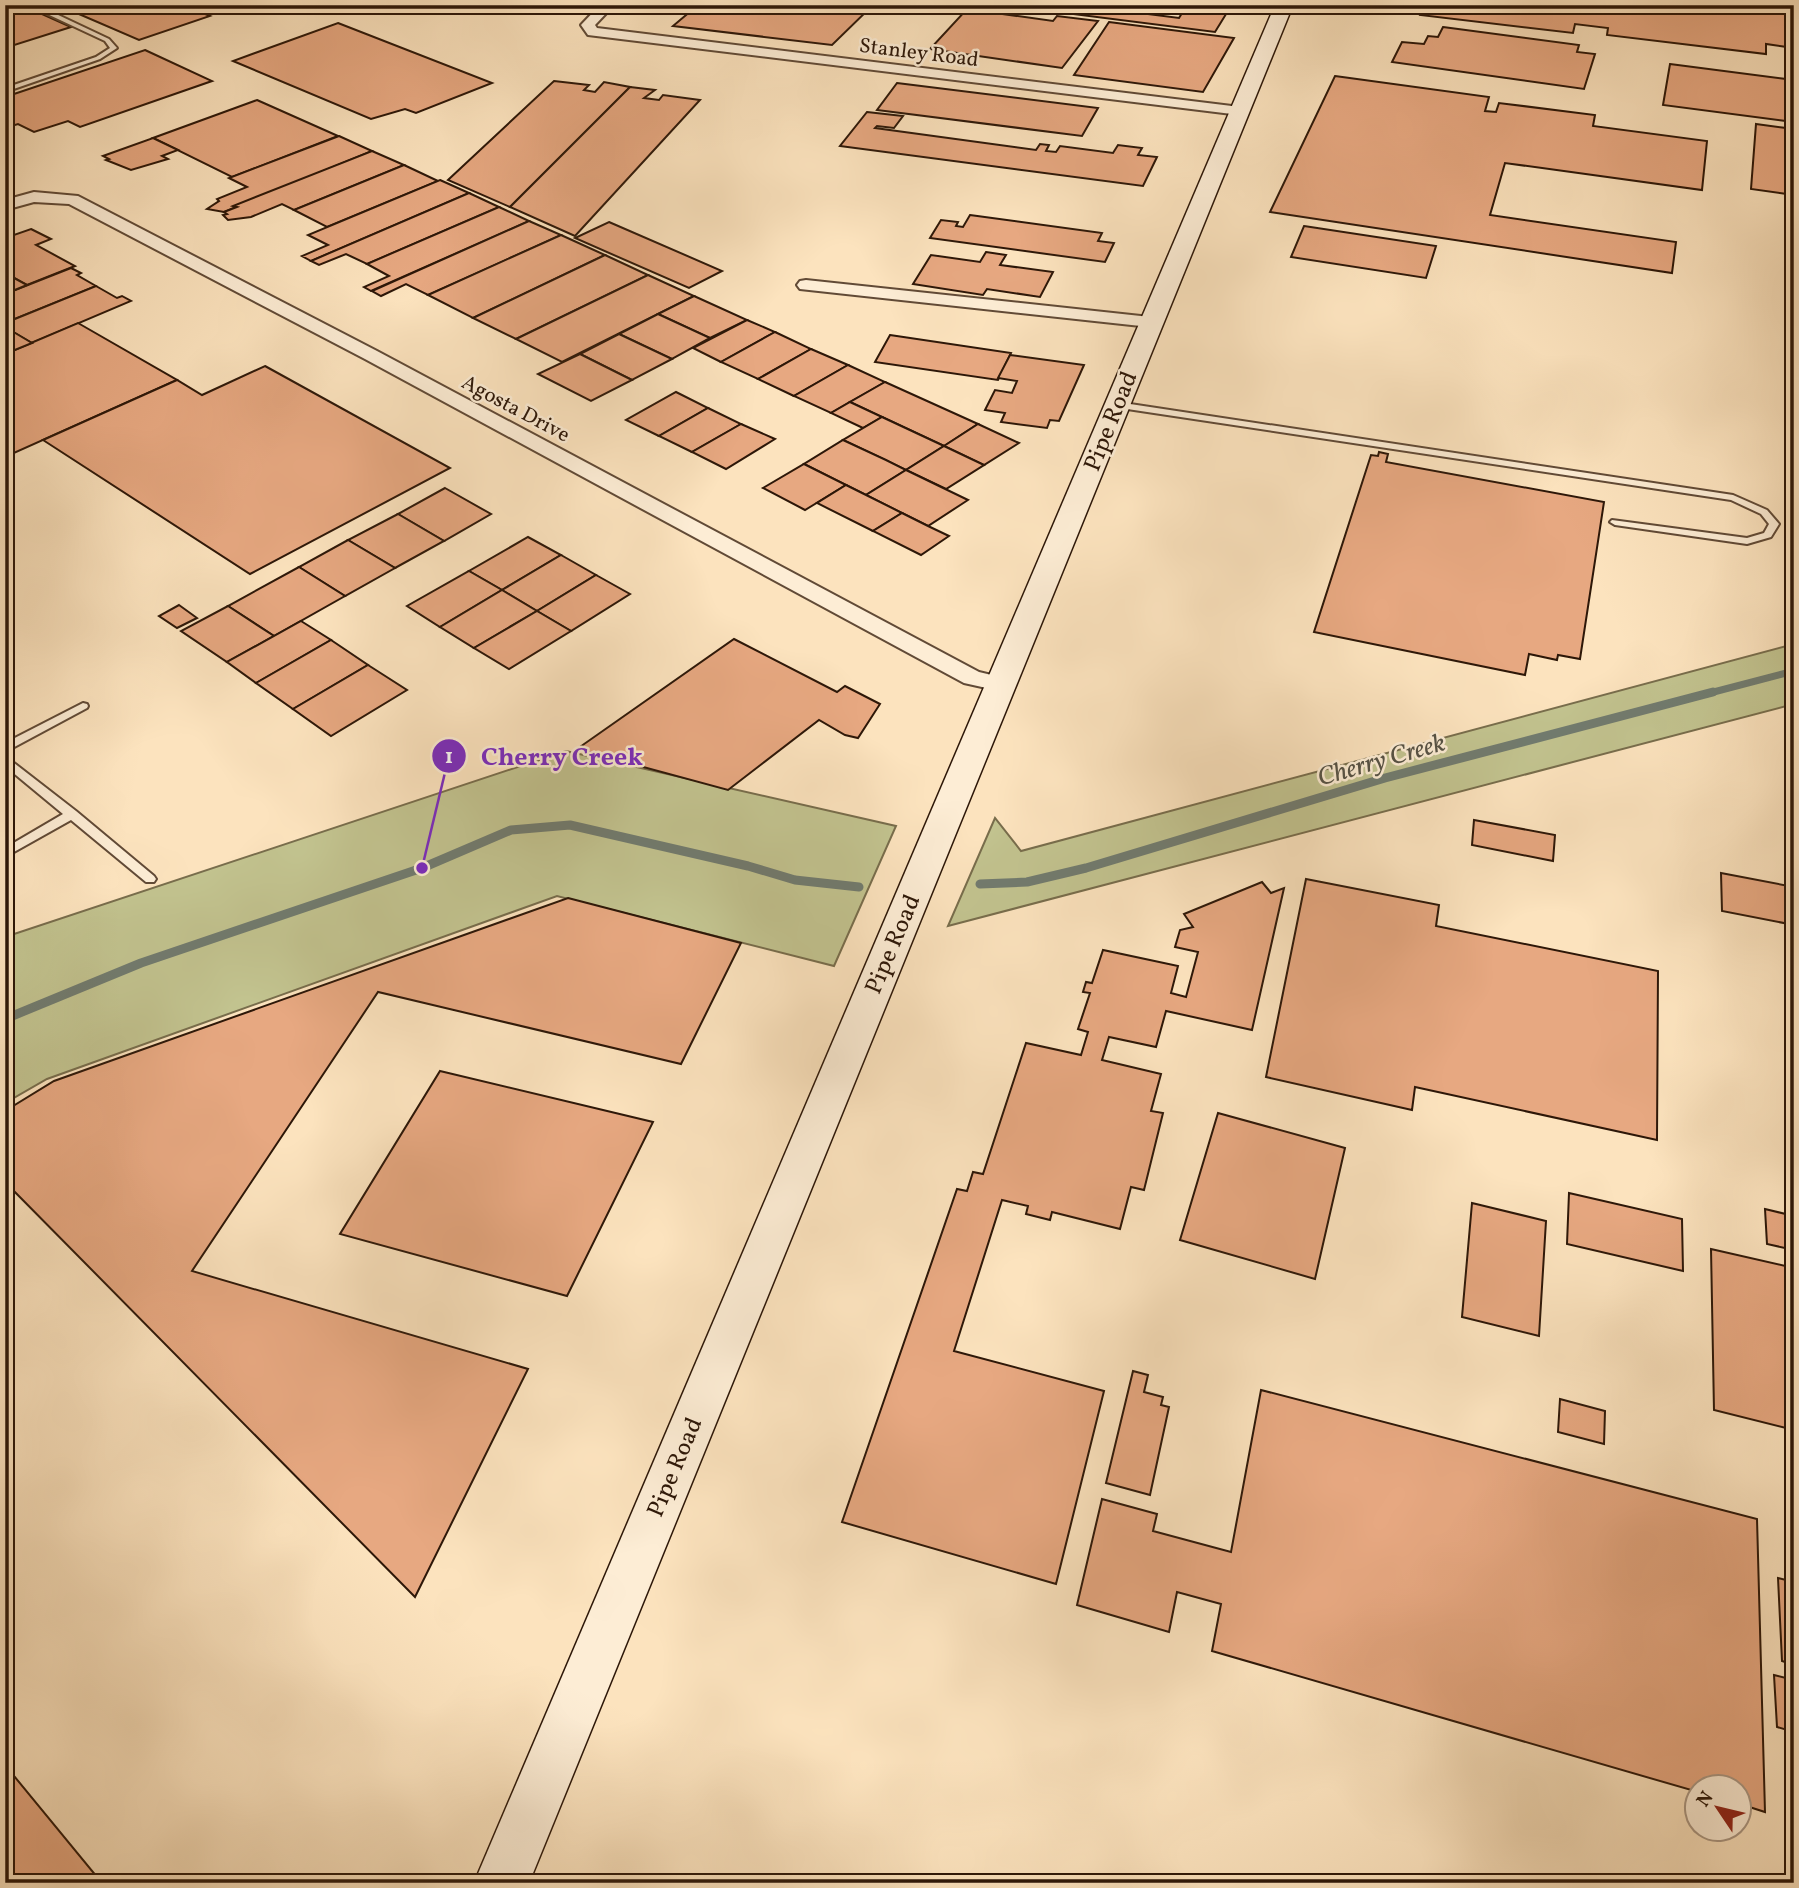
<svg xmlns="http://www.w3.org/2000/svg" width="1799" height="1888" font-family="Vollkorn,serif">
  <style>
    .green { fill: #c2c38f; stroke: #786d4c; stroke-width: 2 }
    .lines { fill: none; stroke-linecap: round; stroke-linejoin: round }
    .stream-far1 { stroke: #717b6f; stroke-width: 7 }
    .stream { stroke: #717b6f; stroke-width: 9 }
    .building { fill: #e7a881; stroke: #2d1708; stroke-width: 2 }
    .lane-casing { stroke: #614a36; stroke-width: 4 }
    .street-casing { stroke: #614a36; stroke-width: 4 }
    .secondary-casing { stroke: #2d1708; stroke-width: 3 }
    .lane { fill: #fdedd5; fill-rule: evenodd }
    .street { fill: #fdedd5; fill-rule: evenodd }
    .secondary { fill: #fdedd5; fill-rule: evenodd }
    .labels { text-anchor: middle; stroke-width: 5; stroke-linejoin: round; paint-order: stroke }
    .far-street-label { font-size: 21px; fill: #2d1708; stroke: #fdedd5 }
    .street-label { font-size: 24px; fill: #2d1708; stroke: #fdedd5 }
    .water-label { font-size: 26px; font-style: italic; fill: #555144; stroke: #fdedd5 }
    .leader { fill: none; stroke: #7b2cbf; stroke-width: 2.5 }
    .callout-dot { fill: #7b2cbf; stroke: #fdedd5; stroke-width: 2.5 }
    .mark-label { font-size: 21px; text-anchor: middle; font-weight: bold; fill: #fff }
    .callout-label { font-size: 26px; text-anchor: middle; font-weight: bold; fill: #7b2cbf; stroke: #fdedd5; stroke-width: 5; stroke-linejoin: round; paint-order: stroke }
  </style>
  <rect width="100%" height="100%" fill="#fce3be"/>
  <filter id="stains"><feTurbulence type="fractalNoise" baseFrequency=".00286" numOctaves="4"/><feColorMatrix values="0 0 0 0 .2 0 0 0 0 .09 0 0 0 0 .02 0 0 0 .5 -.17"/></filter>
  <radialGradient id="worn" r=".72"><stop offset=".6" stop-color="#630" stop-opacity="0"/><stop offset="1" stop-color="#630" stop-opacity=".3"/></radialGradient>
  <g class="green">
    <path d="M1794 644V704L948 926 995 818 1021 851Z"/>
    <path d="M566 751 896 826 834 966 557 896 47 1079 5 1103V937Z"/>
  </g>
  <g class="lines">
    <path class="stream-far1" d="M1706 694 1794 671"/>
    <g class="stream">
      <path d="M980 884 1027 882 1086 868 1385 778 1713 692"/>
      <path d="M5 1019 141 963 422 868 511 830 570 825 748 866 795 880 859 887"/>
    </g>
  </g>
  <g class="building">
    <path d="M5 5H22L71 27 5 48Z"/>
    <path d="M58 5H184L210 16 139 40Z"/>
    <path d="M698 5H873L832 45 673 26Z"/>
    <path d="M1003 5H1102L1100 8 1179 18 1187 5 1231 6 1215 32Z"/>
    <path d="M1756 5 1794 9V48L1766 44V54L1607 35 1608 28 1575 24 1573 33 1420 15 1422 8 1406 6Z"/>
    <path d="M967 9 1053 21 1057 16 1098 21 1062 68 930 49Z"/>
    <path d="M1109 22 1234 38 1203 92 1074 75Z"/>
    <path d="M338 23 492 83 416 113 405 109 371 119 233 61Z"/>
    <path d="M1443 27 1579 45 1577 52 1595 54 1584 89 1392 62 1402 42 1424 44 1428 36 1438 37Z"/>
    <path d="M145 50 212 81 80 127 68 121 34 132 18 124 5 128V97Z"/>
    <path d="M1670 64 1794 80V122L1663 105Z"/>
    <path d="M1335 76 1489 97 1485 111 1496 112 1499 103 1595 115 1593 126 1707 141 1702 190 1505 163 1490 215 1676 242 1672 273 1270 212Z"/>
    <path d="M554 81 589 85 584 90 595 92 604 82 630 87 510 207 448 180Z"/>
    <path d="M897 83 1098 108 1082 136 877 110Z"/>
    <path d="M630 87 655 90 644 98 659 100 663 95 700 100 575 236 510 207Z"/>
    <path d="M257 100 338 136 232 177 153 138Z"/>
    <path d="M867 112 903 116 894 128 877 126 875 128 1036 150 1040 144 1049 145 1046 151 1056 152 1060 146 1113 153 1118 145 1142 148 1138 155 1157 157 1143 186 840 146Z"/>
    <path d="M1756 124 1794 129V195L1751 189Z"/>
    <path d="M339 136 372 151 224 212 207 209 219 201 217 199 247 187 229 178Z"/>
    <path d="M153 138 178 150 162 156 168 159 131 170 106 160 109 159 103 156Z"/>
    <path d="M372 151 404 165 294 210 282 204 251 217 228 220 223 215 227 214 224 212 237 207 233 206Z"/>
    <path d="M404 165 438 181 327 227 294 210Z"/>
    <path d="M440 180 469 193 311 261 302 256 328 245 308 235Z"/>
    <path d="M469 193 499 207 367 264 346 254 319 265 311 261Z"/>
    <path d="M499 207 529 221 371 291 364 287 389 276 367 264Z"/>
    <path d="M970 215 1102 233 1098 241 1114 243 1105 262 930 238 941 220 958 222 956 226 963 227Z"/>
    <path d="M529 221 561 235 428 295 406 284 381 296 372 291Z"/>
    <path d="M609 222 722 271 689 288 575 238Z"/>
    <path d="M1304 226 1436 246 1426 278 1291 257Z"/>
    <path d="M31 229 51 239 36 245 75 266 27 285 5 273V247L12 244 5 238Z"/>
    <path d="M561 235 605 255 473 318 428 295Z"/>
    <path d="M986 252 1006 255 1000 265 1053 272 1040 297 987 289 983 295 913 284 931 255 980 262Z"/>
    <path d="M605 255 648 275 516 339 473 318Z"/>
    <path d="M71 268 81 273 77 275 96 286 5 323V294Z"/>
    <path d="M5 273 27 285 5 294Z"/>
    <path d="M648 275 694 296 562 362 516 339Z"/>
    <path d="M96 286 117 298 122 296 131 301 32 343 5 327V323Z"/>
    <path d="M694 296 747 320 710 338 658 314Z"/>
    <path d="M658 314 710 338 672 359 619 334Z"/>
    <path d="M747 320 775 332 721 362 693 348Z"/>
    <path d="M78 323 177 380 5 457V354Z"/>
    <path d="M5 327 32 343 5 354Z"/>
    <path d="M775 332 811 349 758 379 721 362Z"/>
    <path d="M619 334 672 359 632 380 580 354Z"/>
    <path d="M890 335 1011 353 998 380 875 362Z"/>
    <path d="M811 349 848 365 794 396 758 379Z"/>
    <path d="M580 354 632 380 591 401 538 374Z"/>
    <path d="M1010 355 1084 365 1059 421 1050 420 1047 428 1001 422 1005 413 985 410 995 390 1012 393 1017 381 998 378Z"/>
    <path d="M848 365 885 382 831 413 794 396Z"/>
    <path d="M265 366 450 468 250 574 43 440 177 380 202 395Z"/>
    <path d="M885 382 978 424 944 446 850 402Z"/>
    <path d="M676 392 708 408 659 436 626 420Z"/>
    <path d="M850 402 882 417 863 428 831 413Z"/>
    <path d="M708 408 741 424 692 452 659 436Z"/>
    <path d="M882 417 944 446 906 470 843 440Z"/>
    <path d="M741 424 775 439 726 469 692 452Z"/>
    <path d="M978 424 1019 443 984 465 944 446Z"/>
    <path d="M843 440 886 460 906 470 866 495 804 464Z"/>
    <path d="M944 446 984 465 946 489 906 470Z"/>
    <path d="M1379 452 1388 454 1386 462 1604 502 1580 659 1558 655 1557 660 1529 654 1525 675 1314 632 1371 455 1378 456Z"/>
    <path d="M804 464 846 485 805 510 763 488Z"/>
    <path d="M906 470 968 500 928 526 866 495Z"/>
    <path d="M846 485 902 513 873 531 817 503Z"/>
    <path d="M445 488 491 514 444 541 398 514Z"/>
    <path d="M902 513 928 526 949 536 921 555 873 531Z"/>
    <path d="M398 514 444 541 395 568 348 540Z"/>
    <path d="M528 537 561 555 502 590 469 571Z"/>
    <path d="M348 540 395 568 345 596 299 567Z"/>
    <path d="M561 555 596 575 537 611 502 590Z"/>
    <path d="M299 567 345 596 274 636 228 606Z"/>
    <path d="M469 571 502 590 440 627 407 606Z"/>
    <path d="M596 575 630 594 571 631 537 611Z"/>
    <path d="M502 590 537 611 474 648 440 627Z"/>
    <path d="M179 605 197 618 177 628 159 616Z"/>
    <path d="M228 606 274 636 227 662 181 631Z"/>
    <path d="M537 611 571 631 509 669 474 648Z"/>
    <path d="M301 621 331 640 256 683 227 662Z"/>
    <path d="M734 639 837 692 845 686 880 704 858 738 845 735 819 720 728 790 577 749Z"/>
    <path d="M331 640 368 665 293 709 256 683Z"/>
    <path d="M368 665 407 690 331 736 293 709Z"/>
    <path d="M1474 820 1555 835 1553 861 1472 845Z"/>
    <path d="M1721 873 1794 887V925L1722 911Z"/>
    <path d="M1306 879 1439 905 1436 926 1658 971 1657 1140 1415 1087 1412 1110 1266 1077Z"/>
    <path d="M1262 882 1271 893 1284 888 1252 1030 1166 1011 1156 1047 1109 1037 1102 1060 1161 1074 1151 1111 1163 1113 1144 1190 1131 1187 1120 1229 1052 1212 1050 1220 1026 1214 1028 1206 1002 1200 954 1351 1104 1391 1056 1584 842 1522 957 1189 967 1191 973 1172 983 1174 1026 1043 1081 1055 1088 1032 1078 1029 1090 993 1083 992 1086 982 1092 983 1103 950 1178 966 1171 993 1186 997 1198 952 1175 947 1180 930 1193 927 1184 914Z"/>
    <path d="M568 898 741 943 681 1064 378 992 192 1271 528 1369 415 1597 5 1182V1111L54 1081Z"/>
    <path d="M440 1071 653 1122 567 1296 340 1234Z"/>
    <path d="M1218 1113 1345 1148 1315 1279 1180 1240Z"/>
    <path d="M1569 1193 1682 1219 1683 1271 1567 1244Z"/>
    <path d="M1472 1203 1546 1221 1539 1336 1462 1317Z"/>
    <path d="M1765 1209 1794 1216V1250L1767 1244Z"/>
    <path d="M1711 1249 1794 1268V1430L1714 1410Z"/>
    <path d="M1133 1371 1148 1375 1144 1392 1163 1397 1161 1405 1169 1407 1150 1495 1106 1483Z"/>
    <path d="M1261 1390 1757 1519 1765 1812 1740 1804V1786H1698V1792L1212 1651 1221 1604 1177 1592 1169 1632 1077 1605 1102 1499 1157 1514 1153 1531 1231 1552Z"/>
    <path d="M1560 1399 1605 1411 1604 1444 1558 1432Z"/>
    <path d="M1778 1578 1794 1582V1665L1782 1661Z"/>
    <path d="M1774 1675 1794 1680V1732L1777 1727Z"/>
    <path d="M1785 1734 1794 1736V1791L1786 1789Z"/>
    <path d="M5 1765 102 1883H5Z"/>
  </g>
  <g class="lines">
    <defs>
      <g id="lane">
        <path d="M28 5H37L109 39 117 48 100 59 5 92V88L96 57 110 48 105 41Z"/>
        <path d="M1117 402 1733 495 1767 510 1779 524 1771 537 1747 544 1615 525 1610 522 1612 520 1747 538 1764 533 1769 524 1761 514 1731 500 1114 407 1113 405Z"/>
        <path d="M83 703 87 704 88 706 87 708 5 752V743Z"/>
        <path d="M5 756 76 811 154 876 156 879 154 882H146L71 820 5 857V848L63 814 5 766Z"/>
      </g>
      <g id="street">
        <path d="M600 5H614L595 25 597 28 1240 107 1247 111 1240 115 588 35 581 25Z"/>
        <path d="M34 192 78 196 377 351 979 672 1008 679 1011 684 1008 689 1000 691 964 683 365 359 69 204 34 202 5 210V200Z"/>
        <path d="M806 280 1150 317 1159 322 1150 327 800 289 797 285 800 281Z"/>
      </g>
      <path id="secondary" d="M1275 5H1293L529 1883H474Z"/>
    </defs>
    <use href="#lane" class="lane-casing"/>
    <use href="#street" class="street-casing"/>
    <use href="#secondary" class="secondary-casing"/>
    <use href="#lane" class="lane"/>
    <use href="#street" class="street"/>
    <use href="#secondary" class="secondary"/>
  </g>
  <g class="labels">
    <g class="far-street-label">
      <text transform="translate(919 52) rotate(7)" y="7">Stanley Road</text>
      <text transform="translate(516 408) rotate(28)" y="7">Agosta Drive</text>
    </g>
    <g class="street-label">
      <text transform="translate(1110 421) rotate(-68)" y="8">Pipe Road</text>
      <text transform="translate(892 944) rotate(-67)" y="8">Pipe Road</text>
      <text transform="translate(674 1467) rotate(-67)" y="8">Pipe Road</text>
    </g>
    <g class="water-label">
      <text transform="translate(1381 759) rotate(-16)" y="9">Cherry Creek</text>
    </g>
  </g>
  <path class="leader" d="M422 868L449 756"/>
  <g class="callout-dot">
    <circle cx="422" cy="868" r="7"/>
    <circle cx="449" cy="756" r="18"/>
  </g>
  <g class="mark-label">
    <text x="449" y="763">1</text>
  </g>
  <g class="callout-label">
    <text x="562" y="765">Cherry Creek</text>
  </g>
  <rect width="1799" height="1888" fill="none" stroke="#fce3be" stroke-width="28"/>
  <rect x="7" y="7" width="1785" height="1874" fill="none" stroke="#2d1708" stroke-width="3.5"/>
  <rect x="14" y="14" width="1771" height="1860" fill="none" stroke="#2d1708" stroke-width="2"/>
  <g transform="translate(1718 1808) rotate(305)"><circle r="33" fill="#fdedd5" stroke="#aa9783" stroke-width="2"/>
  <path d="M0-5L12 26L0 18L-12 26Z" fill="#8f2418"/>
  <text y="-10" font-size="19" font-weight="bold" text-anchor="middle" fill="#2d1708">N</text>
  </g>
  <rect width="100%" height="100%" filter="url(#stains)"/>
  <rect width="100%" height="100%" fill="url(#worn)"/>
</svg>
